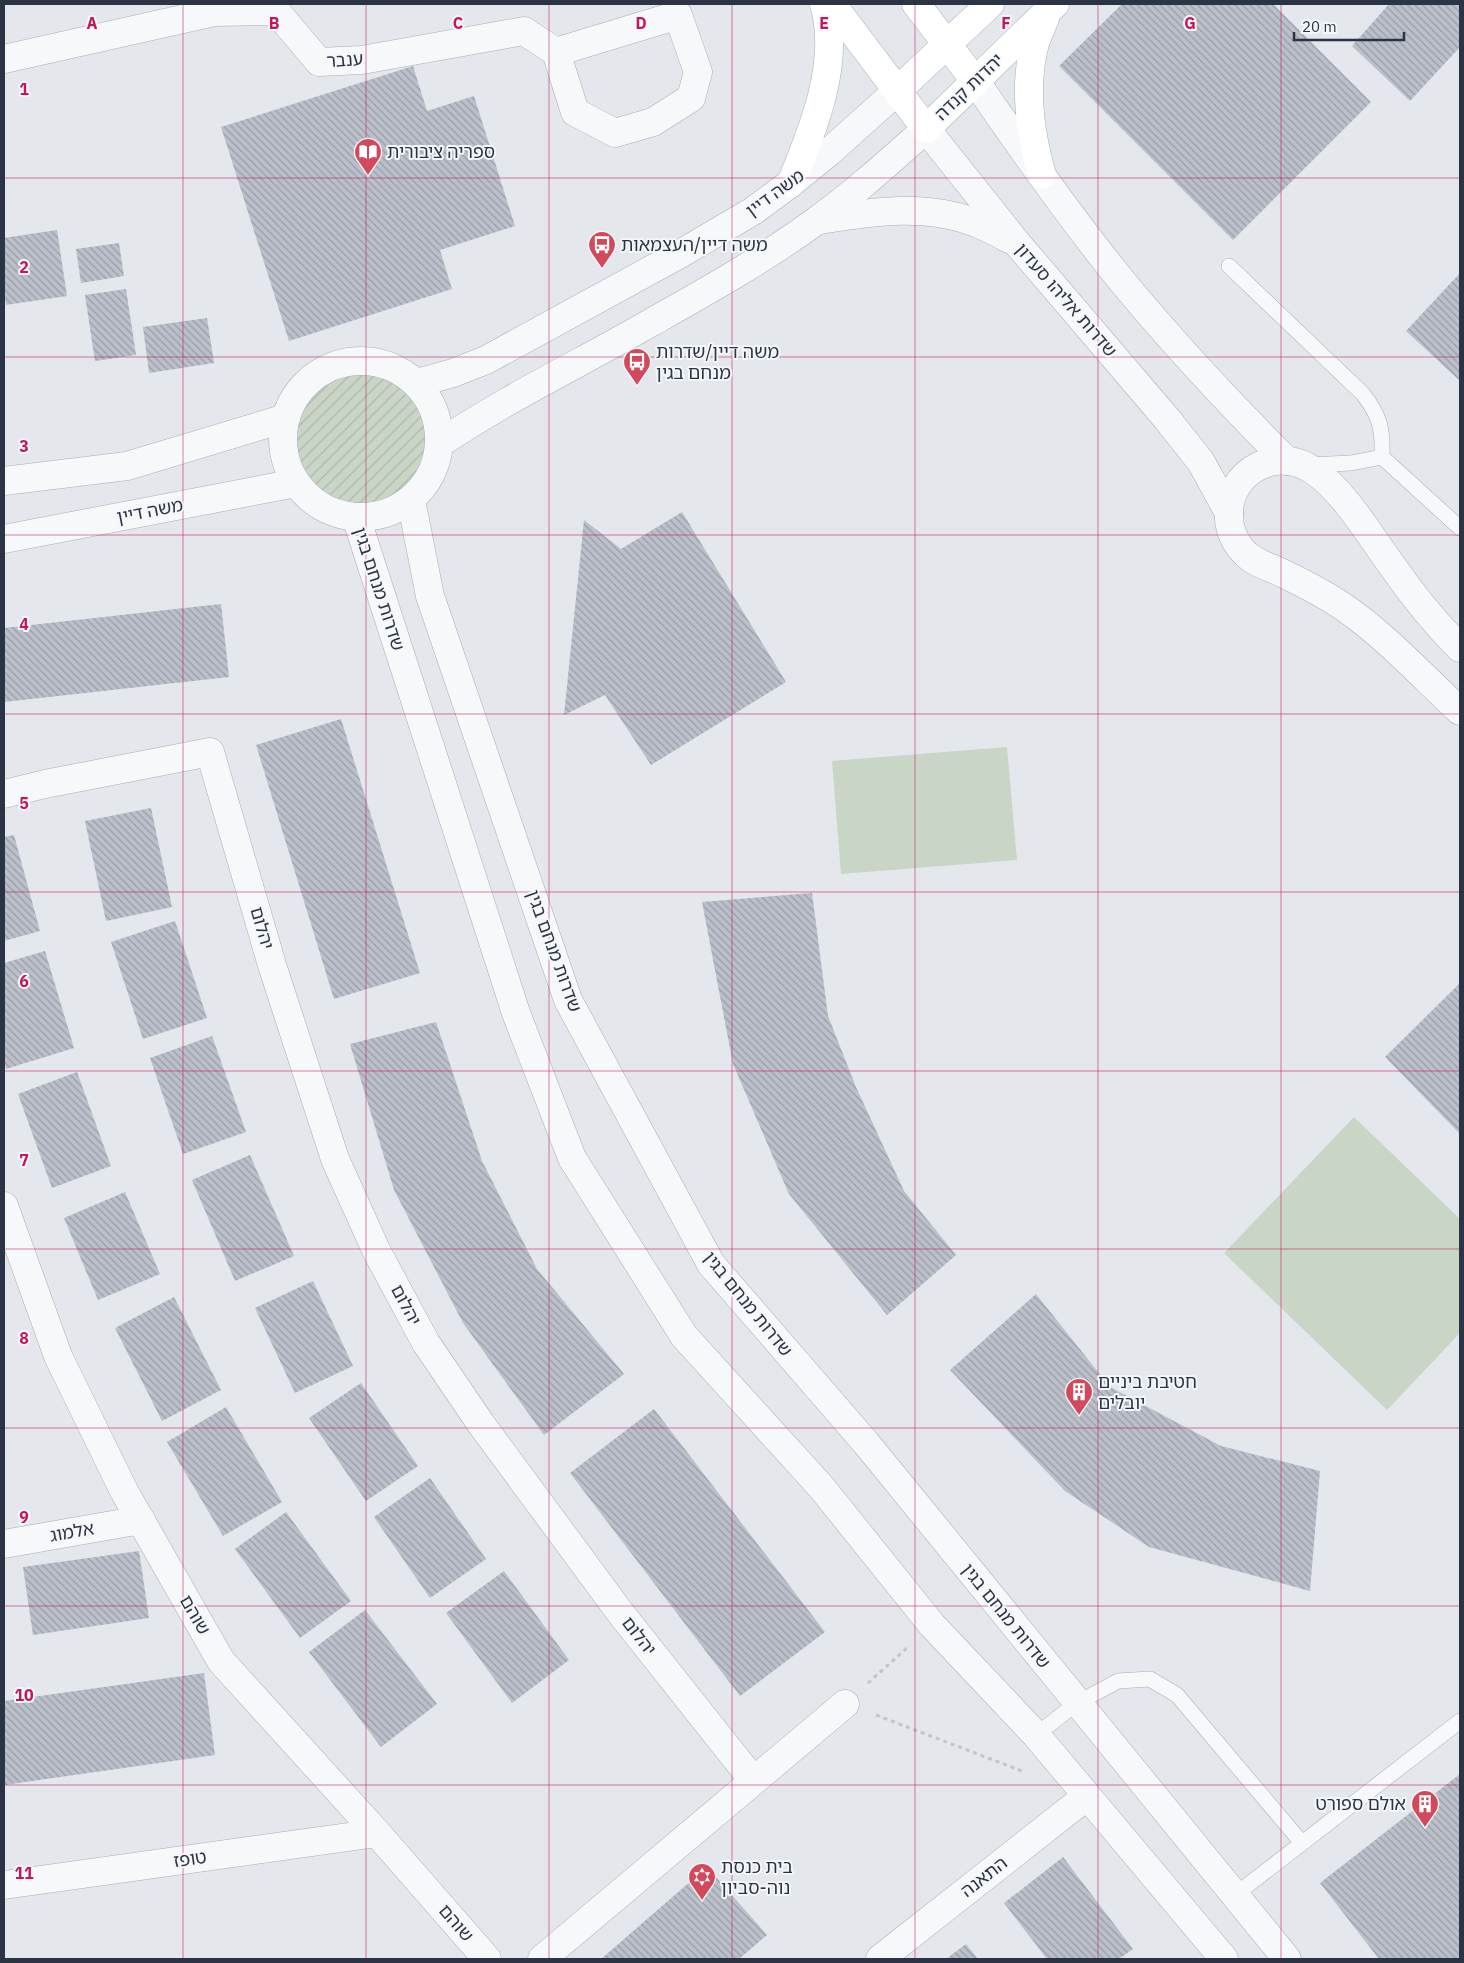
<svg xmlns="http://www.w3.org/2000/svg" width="1464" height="1963" font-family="'IBM Plex Sans','Noto Sans Hebrew',sans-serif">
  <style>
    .grass { fill: #c9d6c5 }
    .garden { fill: url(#garden-furrows) }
    .building { fill: url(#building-back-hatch) }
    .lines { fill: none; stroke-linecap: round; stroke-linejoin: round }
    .service-casing { stroke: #a9aeb7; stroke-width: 16 }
    .minor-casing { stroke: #a9aeb7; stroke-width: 29 }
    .tertiary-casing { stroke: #a9aeb7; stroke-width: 29 }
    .secondary-casing { stroke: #a9aeb7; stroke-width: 29 }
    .path { stroke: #c2c5cb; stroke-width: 3; stroke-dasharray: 4 4; stroke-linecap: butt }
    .service { stroke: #f7f8fa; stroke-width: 15 }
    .minor { stroke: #f7f8fa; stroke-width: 28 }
    .tertiary { stroke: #f7f8fa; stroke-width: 28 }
    .secondary { stroke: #fff; stroke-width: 28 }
    .grid { fill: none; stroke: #c2185b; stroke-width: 1; stroke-opacity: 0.55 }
    .labels { text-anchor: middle; stroke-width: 4; stroke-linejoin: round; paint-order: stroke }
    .street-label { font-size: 18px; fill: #2b3445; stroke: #f4f6f9 }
    .poi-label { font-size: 18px; fill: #2b3445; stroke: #f4f6f9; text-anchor: start }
    .grid-label { font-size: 16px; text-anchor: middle; font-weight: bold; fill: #c2185b; stroke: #f4f6f9; stroke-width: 4; stroke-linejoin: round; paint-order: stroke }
  </style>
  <defs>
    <pattern id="garden-furrows" width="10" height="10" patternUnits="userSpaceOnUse" patternTransform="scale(1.25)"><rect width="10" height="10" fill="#c9d6c5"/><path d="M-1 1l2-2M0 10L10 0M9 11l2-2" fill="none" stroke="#adb8ab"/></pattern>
    <pattern id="building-back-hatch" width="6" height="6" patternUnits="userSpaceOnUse" patternTransform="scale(1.25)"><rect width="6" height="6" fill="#bbc0ca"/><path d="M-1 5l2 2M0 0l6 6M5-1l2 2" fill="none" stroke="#989da6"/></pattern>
  </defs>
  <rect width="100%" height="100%" fill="#e4e7ec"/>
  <g class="grass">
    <path d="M1007 747 1017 860 841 874 832 761Z"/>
    <path d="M1354 1117 1460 1219V1333L1387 1410 1224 1253Z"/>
  </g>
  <circle class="garden" cx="361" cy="438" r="73"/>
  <g class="building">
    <path d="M1122 4H1273L1371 102 1233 240 1059 66Z"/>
    <path d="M1389 4H1460V47L1410 101 1352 46Z"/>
    <path d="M413 66 427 111 474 96 515 226 440 250 452 289 289 341 221 127Z"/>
    <path d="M57 230 67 296 6 305 4 292V238Z"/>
    <path d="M119 243 124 276 81 283 76 249Z"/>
    <path d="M1460 273V381L1406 331Z"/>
    <path d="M126 289 136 355 95 361 85 295Z"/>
    <path d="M207 318 214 363 149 373 143 327Z"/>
    <path d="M682 512 786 682 651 765 605 695 564 715 584 520 621 549Z"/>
    <path d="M221 604 229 677 4 702V628Z"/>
    <path d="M341 719 420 973 334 999 256 745Z"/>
    <path d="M151 808 172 907 106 921 85 821Z"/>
    <path d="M14 835 40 931 4 941V837Z"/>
    <path d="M812 893 828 1016 856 1087 904 1191 956 1255 887 1315 789 1194 733 1064 702 902Z"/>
    <path d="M175 921 207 1018 143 1039 111 942Z"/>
    <path d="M45 951 74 1048 6 1069 4 1062V963Z"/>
    <path d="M1460 983V1134L1385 1057Z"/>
    <path d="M436 1022 482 1161 537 1269 624 1374 544 1435 463 1323 394 1190 350 1044Z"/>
    <path d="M212 1036 246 1132 183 1154 150 1058Z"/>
    <path d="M77 1072 111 1166 52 1188 18 1094Z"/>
    <path d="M250 1155 294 1256 235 1281 192 1180Z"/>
    <path d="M125 1192 160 1274 98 1300 64 1218Z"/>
    <path d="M313 1281 353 1366 295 1393 255 1308Z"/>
    <path d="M1036 1294 1110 1387 1221 1446 1320 1471 1310 1591 1149 1547 1065 1491 950 1370Z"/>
    <path d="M174 1297 221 1390 162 1421 115 1328Z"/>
    <path d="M361 1383 418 1466 366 1501 309 1418Z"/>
    <path d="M226 1407 282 1502 223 1536 167 1442Z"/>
    <path d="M654 1409 825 1632 740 1696 570 1473Z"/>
    <path d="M430 1478 486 1559 430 1598 374 1517Z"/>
    <path d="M286 1512 351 1601 300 1638 235 1549Z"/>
    <path d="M139 1551 149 1618 33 1635 23 1567Z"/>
    <path d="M504 1571 569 1660 512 1703 446 1613Z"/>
    <path d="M365 1610 437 1704 381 1747 309 1652Z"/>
    <path d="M204 1673 215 1755 4 1785V1701Z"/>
    <path d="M1460 1774V1959H1379L1320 1883Z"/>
    <path d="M1063 1857 1133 1949 1119 1959H1047L1004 1903Z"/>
    <path d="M707 1867 767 1935 739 1959H601Z"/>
    <path d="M966 1944 978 1959H946Z"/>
  </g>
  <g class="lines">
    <defs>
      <g id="service">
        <path d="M1229 266 1363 394C1380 416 1383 429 1382 457L1460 528"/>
        <path d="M1309 465 1351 463 1382 457"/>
        <path d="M1036 1735 1077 1703 1118 1681 1150 1679 1177 1695 1302 1843"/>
        <path d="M1235 1895 1460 1721"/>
      </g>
      <g id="minor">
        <path d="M4 59 214 12 276 11 319 62 362 60 524 31 556 52 575 112 615 133 653 122 691 98 698 72 678 15 556 52"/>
        <path d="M4 794 45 784 210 752 272 965 335 1159 376 1250 426 1343 481 1424 622 1615 753 1780"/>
        <path d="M4 1206 58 1356 124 1491 221 1661 377 1833 487 1959"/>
        <path d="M4 1544 141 1520"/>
        <path d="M4 1885 377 1833"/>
        <path d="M542 1959 845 1704"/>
        <path d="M880 1959 1087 1796"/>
      </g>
      <g id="tertiary">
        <path d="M976 82C1022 149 1070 217 1121 280 1173 343 1229 403 1287 461"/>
        <path d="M820 220C874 211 929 203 981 225 991 229 1000 234 1009 239"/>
        <circle cx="361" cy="439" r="78"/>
        <path d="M417 383 453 373 486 360 680 254 753 211 791 183 828 153 897 91"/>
        <path d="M439 444C507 398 581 363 652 322 707 291 766 258 816 221 855 193 891 160 926 129L1016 242 1167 419 1201 462 1229 513"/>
        <path d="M4 481 127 466 286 418"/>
        <path d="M411 500 430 596 568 1000 711 1264 866 1443 1287 1959"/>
        <path d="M356 517 516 1013 572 1158 684 1336 822 1488 932 1625 1036 1735 1224 1959"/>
        <path d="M4 539 296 483"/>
        <path d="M1460 648C1435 623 1413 596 1393 567 1371 537 1344 491 1314 471 1297 459 1275 457 1257 467 1240 476 1229 494 1229 513 1228 528 1235 544 1246 554 1256 564 1270 567 1282 573 1303 583 1323 593 1342 606 1385 635 1422 676 1460 711"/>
      </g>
      <g id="secondary">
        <path d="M832 4 926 129 1055 4"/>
        <path d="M916 4 976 82"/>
        <path d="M897 91 990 4"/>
        <path d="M1042 175C1030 133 1023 87 1035 43 1038 35 1042 26 1045 18"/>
        <path d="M791 183C813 130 841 62 824 4"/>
      </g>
    </defs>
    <use href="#service" class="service-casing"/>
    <use href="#minor" class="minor-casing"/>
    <use href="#tertiary" class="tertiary-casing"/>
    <use href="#secondary" class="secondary-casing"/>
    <g class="path">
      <path d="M868 1683 908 1647"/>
      <path d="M876 1715 1022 1771"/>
    </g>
    <use href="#service" class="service"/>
    <use href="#minor" class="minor"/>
    <use href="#tertiary" class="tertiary"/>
    <use href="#secondary" class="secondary"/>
  </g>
  <path class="grid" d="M183 4V1959M366 4V1959M549 4V1959M732 4V1959M915 4V1959M1098 4V1959M1281 4V1959M4 178H1460M4 357H1460M4 535H1460M4 714H1460M4 892H1460M4 1071H1460M4 1249H1460M4 1428H1460M4 1606H1460M4 1785H1460"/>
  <defs>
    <symbol id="library-pin" viewBox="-11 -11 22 30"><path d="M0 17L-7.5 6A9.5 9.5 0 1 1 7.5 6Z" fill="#d1495b" stroke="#f4f6f9"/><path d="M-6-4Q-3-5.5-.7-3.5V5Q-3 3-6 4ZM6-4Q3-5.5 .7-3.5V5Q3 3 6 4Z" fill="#fff"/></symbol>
    <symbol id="bus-pin" viewBox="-11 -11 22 30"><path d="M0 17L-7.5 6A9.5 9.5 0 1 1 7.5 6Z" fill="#d1495b" stroke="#f4f6f9"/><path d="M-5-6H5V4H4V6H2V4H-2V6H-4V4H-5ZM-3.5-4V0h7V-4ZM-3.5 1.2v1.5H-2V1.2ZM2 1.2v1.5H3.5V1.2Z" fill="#fff"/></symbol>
    <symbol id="building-pin" viewBox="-11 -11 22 30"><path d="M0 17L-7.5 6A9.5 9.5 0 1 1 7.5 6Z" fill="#d1495b" stroke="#f4f6f9"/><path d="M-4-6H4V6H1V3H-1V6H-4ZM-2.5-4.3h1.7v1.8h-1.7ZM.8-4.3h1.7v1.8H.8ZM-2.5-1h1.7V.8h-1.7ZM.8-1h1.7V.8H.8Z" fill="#fff"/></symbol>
    <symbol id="synagogue-pin" viewBox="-11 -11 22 30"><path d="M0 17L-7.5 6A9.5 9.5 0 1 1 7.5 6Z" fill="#d1495b" stroke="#f4f6f9"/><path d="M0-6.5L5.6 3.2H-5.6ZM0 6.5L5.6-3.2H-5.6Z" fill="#fff"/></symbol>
  </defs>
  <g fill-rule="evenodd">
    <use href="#library-pin" x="352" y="136" width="32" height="43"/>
    <use href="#bus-pin" x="586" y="229" width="32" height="43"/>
    <use href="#bus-pin" x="621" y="346" width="32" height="43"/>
    <use href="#building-pin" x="1063" y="1376" width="32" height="43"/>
    <use href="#building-pin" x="1409" y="1788" width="32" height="43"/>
    <use href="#synagogue-pin" x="686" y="1861" width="32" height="43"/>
  </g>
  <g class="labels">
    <g class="street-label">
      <text transform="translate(345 60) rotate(-4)" y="6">ענבר</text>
      <text transform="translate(969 87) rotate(-44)" y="6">יהדות קנדה</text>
      <text transform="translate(775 193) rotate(-36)" y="6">משה דיין</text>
      <text transform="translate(1066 300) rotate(49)" y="6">שדרות אליהו סעדון</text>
      <text transform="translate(150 511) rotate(-11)" y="6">משה דיין</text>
      <text transform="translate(379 589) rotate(72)" y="6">שדרות מנחם בגין</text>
      <text transform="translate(262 928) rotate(74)" y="6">יהלום</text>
      <text transform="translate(554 951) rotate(70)" y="6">שדרות מנחם בגין</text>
      <text transform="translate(748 1304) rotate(51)" y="6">שדרות מנחם בגין</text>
      <text transform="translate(406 1305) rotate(62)" y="6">יהלום</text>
      <text transform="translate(72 1532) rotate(-10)" y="6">אלמוג</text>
      <text transform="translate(195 1615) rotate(60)" y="6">שוהם</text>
      <text transform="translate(1006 1616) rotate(51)" y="6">שדרות מנחם בגין</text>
      <text transform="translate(639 1636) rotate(52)" y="6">יהלום</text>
      <text transform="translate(190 1859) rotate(-8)" y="6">טופז</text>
      <text transform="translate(984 1877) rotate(-38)" y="6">התאנה</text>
      <text transform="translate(456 1923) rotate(49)" y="6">שוהם</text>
    </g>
    <g class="poi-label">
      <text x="387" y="158">ספריה ציבורית</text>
      <text x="621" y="251">משה דיין/העצמאות</text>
      <text x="656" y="358">משה דיין/שדרות<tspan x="656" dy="21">מנחם בגין</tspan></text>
      <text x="1098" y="1388">חטיבת ביניים<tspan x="1098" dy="21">יובלים</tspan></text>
      <text x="1406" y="1810" text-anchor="end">אולם ספורט</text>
      <text x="721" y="1873">בית כנסת<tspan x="721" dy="21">נוה-סביון</tspan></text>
    </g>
  </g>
  <g class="grid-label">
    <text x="92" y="29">A</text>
    <text x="274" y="29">B</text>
    <text x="458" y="29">C</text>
    <text x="641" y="29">D</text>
    <text x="824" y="29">E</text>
    <text x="1006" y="29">F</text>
    <text x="1190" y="29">G</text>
    <text x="24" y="95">1</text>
    <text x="24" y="273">2</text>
    <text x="24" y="452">3</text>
    <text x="24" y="630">4</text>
    <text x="24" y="809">5</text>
    <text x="24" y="987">6</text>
    <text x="24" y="1166">7</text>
    <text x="24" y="1344">8</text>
    <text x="24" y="1523">9</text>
    <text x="24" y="1701">10</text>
    <text x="24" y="1879">11</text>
  </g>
  <rect width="1464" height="1963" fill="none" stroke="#2b3445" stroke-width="10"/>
  <path d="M1294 32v8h110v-8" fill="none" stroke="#2b3445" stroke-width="2.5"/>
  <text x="1302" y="32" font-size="15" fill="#2b3445" stroke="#f4f6f9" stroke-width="4" paint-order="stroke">20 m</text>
</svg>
